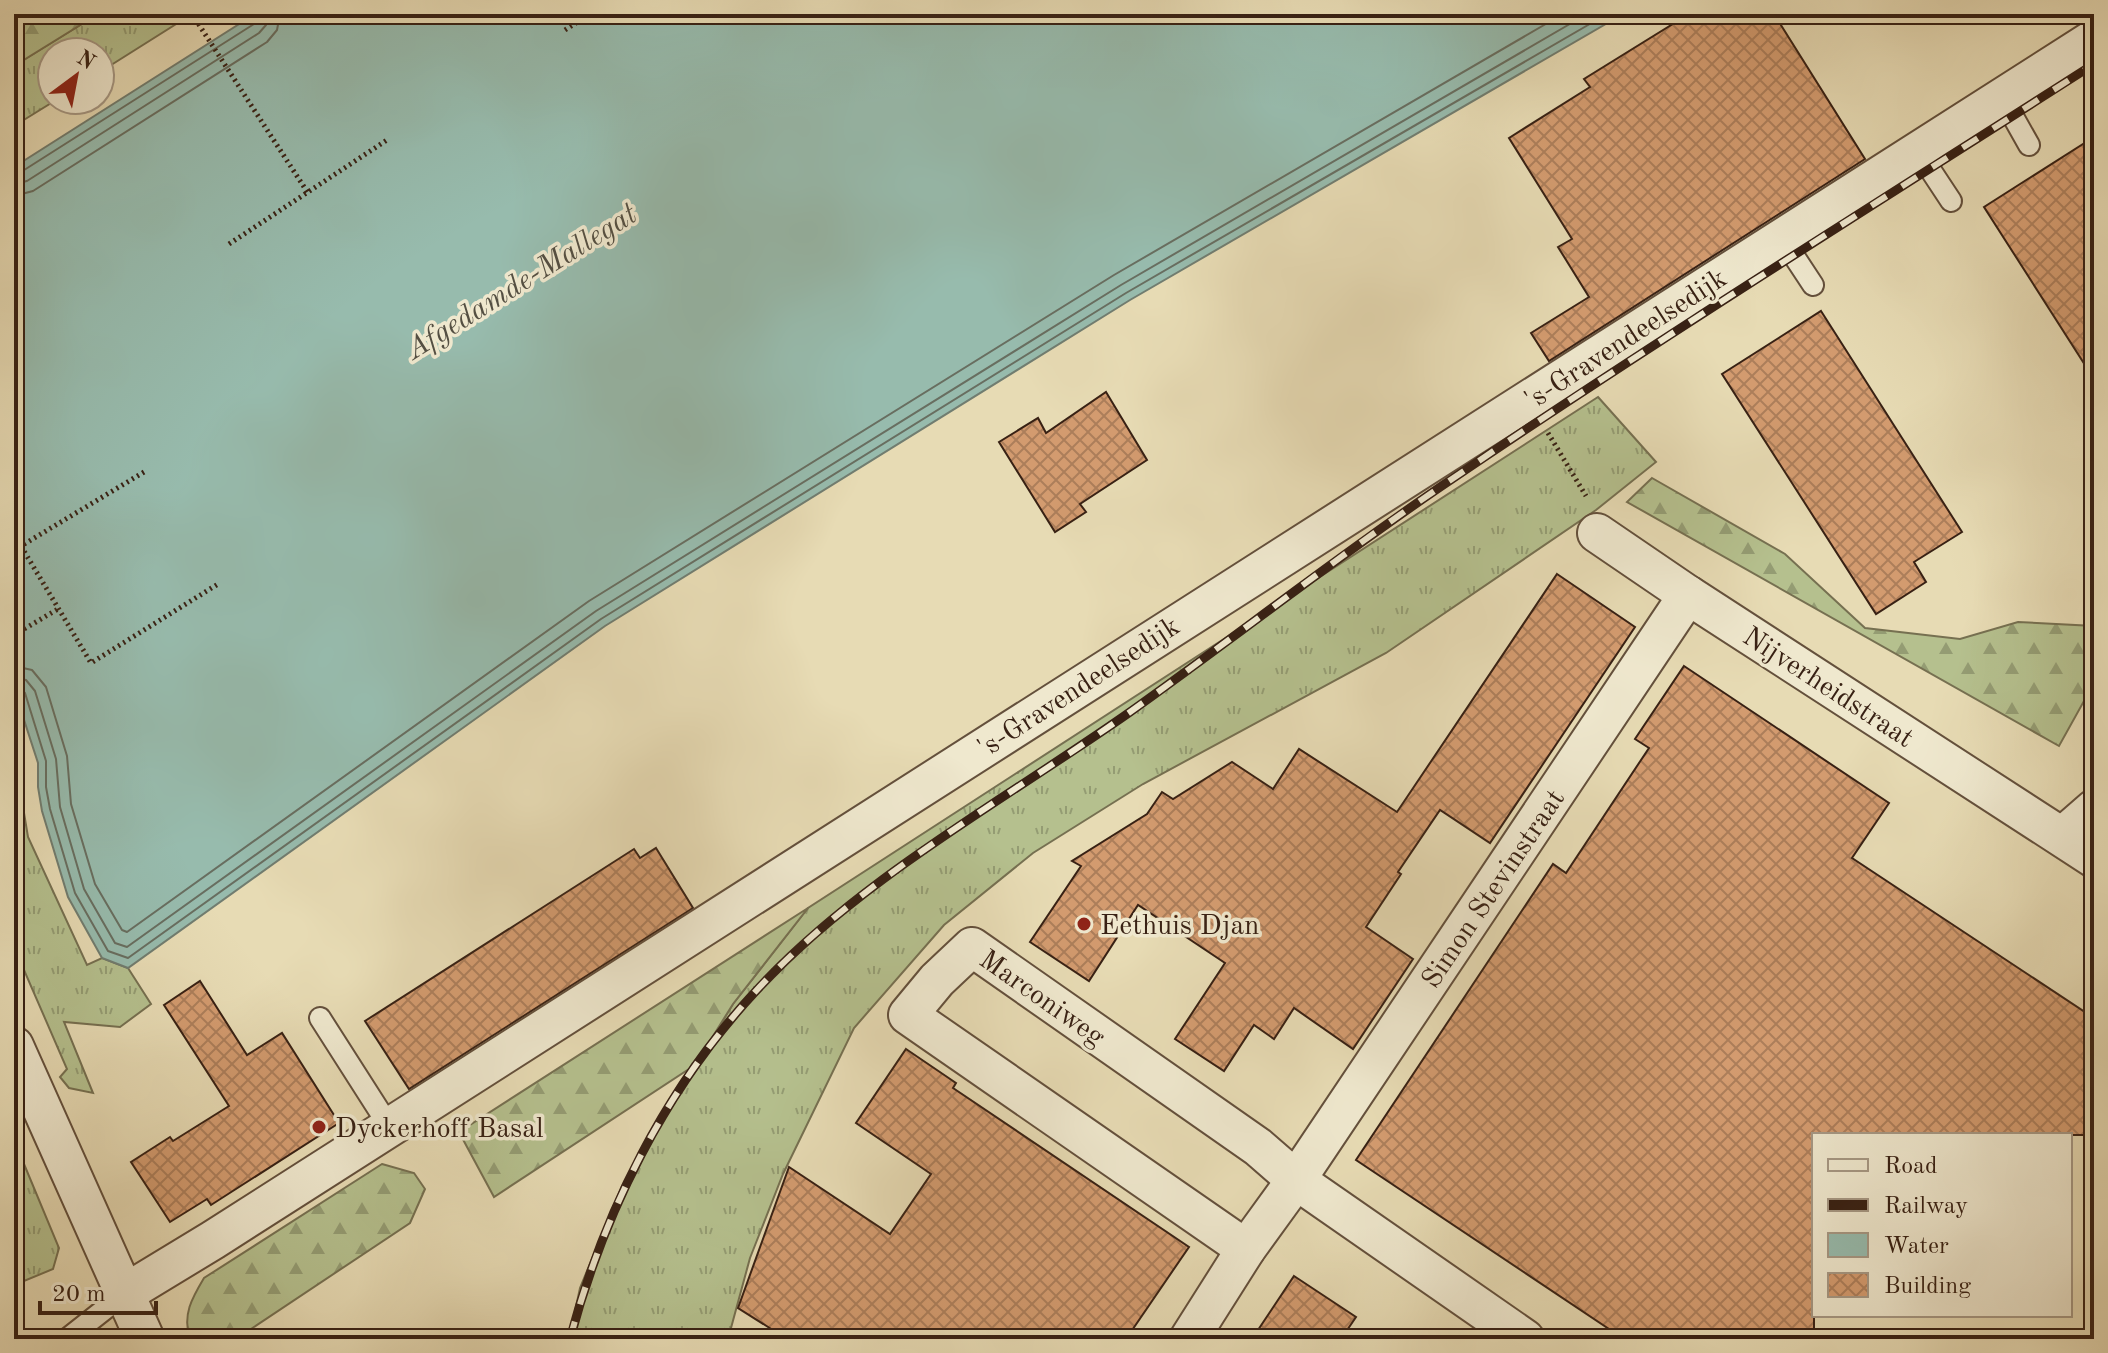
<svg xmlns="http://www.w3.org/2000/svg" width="2108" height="1353" font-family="'Old Standard TT',serif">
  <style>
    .grass { fill: url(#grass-tufts); stroke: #767051; stroke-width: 2 }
    .forest { fill: url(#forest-firs); stroke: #767051; stroke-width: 2 }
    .water { fill: #97bbad; stroke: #717d70; stroke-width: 2 }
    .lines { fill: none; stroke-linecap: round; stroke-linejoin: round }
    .shore { stroke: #686e60; stroke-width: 2 }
    .building { fill: url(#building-cross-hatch); stroke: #382114; stroke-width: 2 }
    .lane-casing { stroke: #64503c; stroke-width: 24 }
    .street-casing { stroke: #64503c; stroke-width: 42 }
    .path { stroke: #382114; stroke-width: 5; stroke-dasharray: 2 4; stroke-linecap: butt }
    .lane { stroke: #efe8ce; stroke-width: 20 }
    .street { stroke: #efe8ce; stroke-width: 38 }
    .rail-casing { stroke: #382114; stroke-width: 9 }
    .rail { stroke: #efe8ce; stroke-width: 6; stroke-dasharray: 18; stroke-linecap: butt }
    .poi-dot { fill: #8f2418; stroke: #efe8ce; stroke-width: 3 }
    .labels { text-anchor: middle; stroke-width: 7; stroke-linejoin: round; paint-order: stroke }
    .street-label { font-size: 28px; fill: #382114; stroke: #efe8ce }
    .poi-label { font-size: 28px; fill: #382114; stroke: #efe8ce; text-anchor: start }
    .water-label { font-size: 30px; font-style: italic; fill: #544f42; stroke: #efe8ce }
  </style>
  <defs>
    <pattern id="grass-tufts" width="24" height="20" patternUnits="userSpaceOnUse" patternTransform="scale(2)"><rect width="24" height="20" fill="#b5c08e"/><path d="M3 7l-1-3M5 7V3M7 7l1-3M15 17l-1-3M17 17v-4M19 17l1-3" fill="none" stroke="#949c73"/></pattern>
    <pattern id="forest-firs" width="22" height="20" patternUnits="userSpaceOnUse" patternTransform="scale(2)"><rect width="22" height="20" fill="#b5c08e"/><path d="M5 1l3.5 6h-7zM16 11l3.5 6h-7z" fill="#949c73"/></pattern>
    <pattern id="building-cross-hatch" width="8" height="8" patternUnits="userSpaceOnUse" patternTransform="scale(2)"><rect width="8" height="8" fill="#d39b6f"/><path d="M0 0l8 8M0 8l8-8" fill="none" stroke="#ac7e5a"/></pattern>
  </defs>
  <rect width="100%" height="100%" fill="#e7dbb4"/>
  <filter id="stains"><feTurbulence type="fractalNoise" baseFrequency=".0025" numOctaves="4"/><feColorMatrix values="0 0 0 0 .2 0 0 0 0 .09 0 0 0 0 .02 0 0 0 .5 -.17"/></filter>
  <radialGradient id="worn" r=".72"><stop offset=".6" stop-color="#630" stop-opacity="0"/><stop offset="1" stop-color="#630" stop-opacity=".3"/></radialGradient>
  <g class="grass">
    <path d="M98 14H192L100 72V52H52V100H56L14 126V66Z"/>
    <path d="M1598 397 1656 462 1596 510 1386 653 1143 784 1033 853 944 925 854 1028 783 1174 750 1258 728 1339H569L580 1288 622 1186 733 1004 808 908Z"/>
    <path d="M14 753 28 837 87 965 102 958 128 968 151 1004 120 1027 64 1022 93 1093 69 1088 60 1077 67 1069 14 947Z"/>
    <path d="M14 1140 59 1248 53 1269 24 1281 14 1262Z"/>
  </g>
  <g class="forest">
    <path d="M14 14H98L14 66Z"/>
    <path d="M1652 478 1785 554 1865 628 1960 639 2018 622 2094 626V683L2059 746 1627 502Z"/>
    <path d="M808 908 733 1004 695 1065 494 1197 459 1132Z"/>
    <path d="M382 1164 414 1173 425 1189 410 1223 236 1339H190C182 1315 192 1298 204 1278Z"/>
  </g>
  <path class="water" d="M255 14H1623L1130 300 605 626 128 968 102 958 68 897 42 811 38 787V763L14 689V167Z"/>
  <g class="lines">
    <g class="shore">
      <path d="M14 173 21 172 254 24 258 14"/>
      <path d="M14 184 27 181 259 33 266 25 268 14"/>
      <path d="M14 196 33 191 267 42 277 30 280 14"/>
      <path d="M14 666 32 670 46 687 67 756 71 804 95 884 122 930 127 932 589 601 1114 275 1563 14"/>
      <path d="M14 678 26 680 35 691 56 759 60 807 84 889 115 943 127 947 596 611 1121 285 1587 14"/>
      <path d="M14 688H20L25 693 46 761V787L50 809 75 893 108 951 128 958 601 619 1126 293 1607 14"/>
    </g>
  </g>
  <g class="building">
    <path d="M1689 14H1774L1865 159 1549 361 1531 333 1589 297 1558 247 1572 239 1509 138 1590 87 1584 79Z"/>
    <path d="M2094 137V379L1984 207Z"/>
    <path d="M1821 311 1962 532 1914 562 1926 582 1876 614 1722 374Z"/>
    <path d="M1106 392 1147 460 1080 504 1086 512 1055 532 999 442 1038 418 1046 433Z"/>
    <path d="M1557 574 1635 627 1490 843 1440 810 1398 872 1401 874 1366 927 1413 959 1353 1049 1294 1008 1274 1039 1254 1025 1224 1071 1175 1039 1225 963 1138 905 1089 981 1030 942 1081 866 1072 861 1147 814 1162 792 1173 799 1232 762 1273 789 1299 749 1397 812Z"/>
    <path d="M1684 666 1889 803 1852 858 2094 1018V1135H1814V1339H1624L1356 1160 1553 864 1566 873 1649 748 1635 739Z"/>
    <path d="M656 848 693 908 409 1089 365 1021 634 849 640 858Z"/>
    <path d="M200 981 247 1055 282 1033 339 1123 211 1205 207 1199 170 1222 131 1162 170 1137 173 1141 229 1106 164 1005Z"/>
    <path d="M906 1049 956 1083 953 1088 1189 1247 1126 1339H787L738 1308 789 1167 890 1234 931 1174 856 1123Z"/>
    <path d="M1294 1276 1356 1317 1341 1339H1252Z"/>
  </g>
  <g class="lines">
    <defs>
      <g id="lane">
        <path d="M2002 97 2029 145"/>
        <path d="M1918 151 1951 201"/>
        <path d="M1782 238 1813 285"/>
        <path d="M320 1018 389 1126"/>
        <path d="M67 1339 124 1294"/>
      </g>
      <g id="street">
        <path d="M1597 533 1688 595 2094 858"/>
        <path d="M2063 836 2094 809"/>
        <path d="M14 1046 145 1339"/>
        <path d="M1246 1249 908 1015 937 980 972 947 1258 1147 1296 1180 1525 1339"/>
        <path d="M124 1294 213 1240 2094 39"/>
        <path d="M1189 1339 1246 1249 1296 1180 1688 595"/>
      </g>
    </defs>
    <use href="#lane" class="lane-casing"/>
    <use href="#street" class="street-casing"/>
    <g class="path">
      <path d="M192 14 308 193"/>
      <path d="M565 30 590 14"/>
      <path d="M229 244 387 140"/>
      <path d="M1548 433 1586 496"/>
      <path d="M144 472 21 546 91 663 218 584"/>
      <path d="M14 635 58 609"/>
    </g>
    <use href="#lane" class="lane"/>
    <use href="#street" class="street"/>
    <defs>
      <path id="rail" d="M570 1339C604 1212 665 1089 755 992 860 878 1005 800 1130 712 1238 635 1342 553 1452 479 1663 336 1880 201 2094 64"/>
    </defs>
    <use href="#rail" class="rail-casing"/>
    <use href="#rail" class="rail"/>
  </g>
  <g class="poi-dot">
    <circle cx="1084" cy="924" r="8"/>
    <circle cx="319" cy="1127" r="8"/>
  </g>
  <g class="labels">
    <g class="street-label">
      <text transform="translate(1625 338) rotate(-33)" y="10">'s-Gravendeelsedijk</text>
      <text transform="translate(1078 686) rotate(-33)" y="10">'s-Gravendeelsedijk</text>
      <text transform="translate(1829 686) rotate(33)" y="10">Nijverheidstraat</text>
      <text transform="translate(1492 888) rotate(-56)" y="10">Simon Stevinstraat</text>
      <text transform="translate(1043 997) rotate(35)" y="10">Marconiweg</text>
    </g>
    <g class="poi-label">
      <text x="1100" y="934">Eethuis Djan</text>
      <text x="335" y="1137">Dyckerhoff Basal</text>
    </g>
    <g class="water-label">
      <text transform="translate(521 281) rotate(-32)" y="10">Afgedamde-Mallegat</text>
    </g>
  </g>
  <rect width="2108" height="1353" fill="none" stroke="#e7dbb4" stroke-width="48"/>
  <rect x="16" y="16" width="2076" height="1321" fill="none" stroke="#382114" stroke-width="4"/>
  <rect x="24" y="24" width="2060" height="1305" fill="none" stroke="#382114" stroke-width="2"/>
  <rect x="1812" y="1133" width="260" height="184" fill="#efe8ce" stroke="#a69884" stroke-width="2"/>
  <rect x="1828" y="1159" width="40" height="12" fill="#efe8ce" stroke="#a69884" stroke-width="2"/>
  <text x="1884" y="1173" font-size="24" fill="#382114">Road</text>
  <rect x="1828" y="1199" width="40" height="12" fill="#382114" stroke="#a69884" stroke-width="2"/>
  <text x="1884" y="1213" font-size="24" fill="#382114">Railway</text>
  <rect x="1828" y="1233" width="40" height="24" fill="#97bbad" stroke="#a69884" stroke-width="2"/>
  <text x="1884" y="1253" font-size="24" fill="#382114">Water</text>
  <rect x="1828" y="1273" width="40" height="24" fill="url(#building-cross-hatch)" stroke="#a69884" stroke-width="2"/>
  <text x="1884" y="1293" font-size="24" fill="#382114">Building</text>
  <g transform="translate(76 76) rotate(32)"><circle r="38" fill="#efe8ce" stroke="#a69884" stroke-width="2"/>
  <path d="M0-6L14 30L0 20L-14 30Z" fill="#8f2418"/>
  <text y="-12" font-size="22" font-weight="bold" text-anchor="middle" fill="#382114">N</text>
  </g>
  <path d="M40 1301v12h116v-12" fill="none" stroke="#382114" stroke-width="4"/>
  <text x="52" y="1301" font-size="24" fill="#382114" stroke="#efe8ce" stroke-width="6" paint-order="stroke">20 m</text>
  <rect width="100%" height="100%" filter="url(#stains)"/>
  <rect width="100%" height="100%" fill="url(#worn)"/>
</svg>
